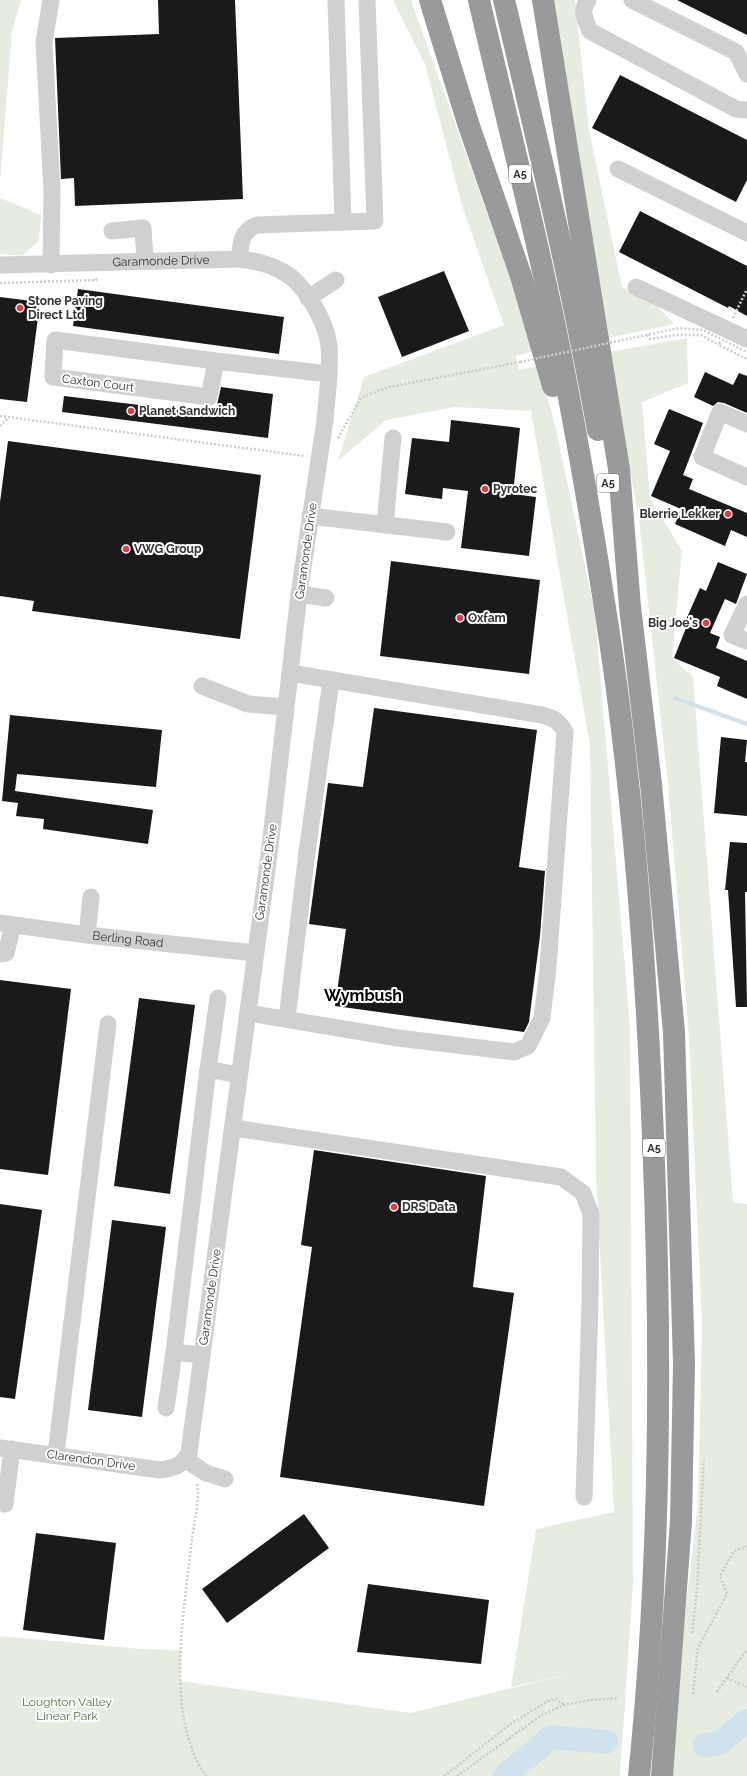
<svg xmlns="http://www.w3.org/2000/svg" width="747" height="1776" font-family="Raleway,sans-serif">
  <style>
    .green { fill: #e6ecdf }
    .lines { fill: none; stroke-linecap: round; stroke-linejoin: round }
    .stream { stroke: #cfe2ee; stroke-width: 4 }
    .river { stroke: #cfe2ee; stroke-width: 24 }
    .building { fill: #1a1a1a }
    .path { stroke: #cdcdcd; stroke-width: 2.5; stroke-dasharray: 2 2; stroke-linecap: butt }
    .minor { stroke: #d0d0d0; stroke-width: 17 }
    .highway { stroke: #9a9a9a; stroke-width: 22 }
    .path-bridge { stroke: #cdcdcd; stroke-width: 2.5; stroke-dasharray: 2 2; stroke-linecap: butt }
    .poi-dot { fill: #e63946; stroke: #fff; stroke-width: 1.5 }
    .labels { text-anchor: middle; stroke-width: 4; stroke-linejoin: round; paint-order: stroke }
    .shield { fill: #fff; stroke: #707070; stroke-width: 1 }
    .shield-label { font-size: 11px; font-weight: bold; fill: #333 }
    .street-label { font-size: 12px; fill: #333; stroke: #fff }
    .poi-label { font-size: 12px; font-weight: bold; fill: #333; stroke: #fff; text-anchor: start }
    .park-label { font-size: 12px; fill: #56703f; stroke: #fff }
    .district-label { font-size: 16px; font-weight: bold; fill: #000; stroke: #fff }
  </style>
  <rect width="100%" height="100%" fill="#fff"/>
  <g class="green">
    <path d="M0 0H21L12 32 0 181Z"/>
    <path d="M393 0H411L526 322 534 351 516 356 519 370 539 366 555 425 595 613 630 1028 633 1584 620 1776H0V1636L140 1649 181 1650 180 1681 411 1713 572 1673 511 1687 536 1529 614 1512 596 1178 590 745 531 411 454 407 386 420 338 461 364 377 504 325 463 209 425 64Z"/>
    <path d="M554 0H575L589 130 622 287 650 298 674 324 608 338Z"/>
    <path d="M0 198 41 215 39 241 22 256 0 254Z"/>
    <path d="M687 338 688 383 642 402 650 498 682 551 672 658 693 677 733 1202 747 1204V1776H666L698 1504 702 1324 689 1036 668 784 639 520 609 352Z"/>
  </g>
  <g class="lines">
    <path class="stream" d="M675 698 747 724"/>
    <g class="river">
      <path d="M705 1745 718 1744 747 1721"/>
      <path d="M505 1776 551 1737 606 1742"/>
    </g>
  </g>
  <g class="building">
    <path d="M158 0H235L243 199 75 206 74 178 61 179 55 38 159 34Z"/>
    <path d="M677 0H747V35Z"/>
    <path d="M620 75 747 140V180L736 202 592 128Z"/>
    <path d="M640 211 747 266V316L729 306 728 308 619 252Z"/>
    <path d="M444 271 469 331 402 357 378 297Z"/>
    <path d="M78 289 284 317 279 354 73 326Z"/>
    <path d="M0 297 40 302 27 402 0 399Z"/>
    <path d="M705 372 733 385 739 373 747 376V413L724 403 718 402 713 406 694 397Z"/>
    <path d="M221 387 273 394 268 438 62 412 64 396 215 414Z"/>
    <path d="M669 409 703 423 683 475 693 479 689 489 747 513V537L731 530 725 546 675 524 681 509 651 496 670 451 654 444Z"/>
    <path d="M451 420 520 428 513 494 536 497 529 556 461 548 468 491 443 488 442 499 405 494 412 438 449 442Z"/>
    <path d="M8 441 261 475 240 639 32 611 34 601 0 596V502Z"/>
    <path d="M391 561 540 580 529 674 380 656Z"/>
    <path d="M718 562 747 574 736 604 725 599 710 633 720 637 716 648 747 661V699L717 686 720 677 674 658 688 623 685 622 700 588 706 591Z"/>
    <path d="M374 708 537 730 519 867 545 871 540 936 529 1022 524 1032 335 1006 346 929 309 924 328 783 363 787Z"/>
    <path d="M10 715 162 730 156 787 17 774 15 791 153 810 148 844 43 829 44 819 16 816 18 803 2 801Z"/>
    <path d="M721 737 747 740 745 762H747V816L714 813Z"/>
    <path d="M730 842 747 843V892H745L747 1007H736L728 890H725Z"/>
    <path d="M0 980 71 989 48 1175 0 1169Z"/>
    <path d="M139 998 195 1005 170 1194 114 1186Z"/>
    <path d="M314 1150 486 1176 473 1287 514 1293 484 1506 280 1477 312 1247 301 1245Z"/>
    <path d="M0 1204 42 1210 15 1399 0 1397Z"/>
    <path d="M112 1220 166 1227 142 1417 88 1410Z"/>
    <path d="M304 1514 329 1548 227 1623 202 1589Z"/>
    <path d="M36 1533 116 1543 104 1640 23 1630Z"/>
    <path d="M368 1584 489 1600 481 1664 357 1652Z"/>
  </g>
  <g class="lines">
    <g class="path">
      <path d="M0 283 96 280V277"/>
      <path d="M733 318 747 289"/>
      <path d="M647 335 650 339 676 335H701L719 345"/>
      <path d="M720 342 719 345 747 359"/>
      <path d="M0 416 305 456"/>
      <path d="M0 426 8 418"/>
      <path d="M338 438 361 398 389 387 520 362"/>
      <path d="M197 1484C200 1498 194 1524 192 1538 185 1609 163 1714 206 1776"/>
      <path d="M692 1633 697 1590 704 1458"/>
      <path d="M727 1678 747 1687"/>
      <path d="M717 1692 747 1649"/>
      <path d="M693 1694 698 1647 727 1594 720 1576 734 1551 747 1546"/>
      <path d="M444 1776 512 1723 550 1700 556 1699 564 1705"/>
      <path d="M457 1776 542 1715 564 1705 590 1700 619 1698"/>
    </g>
    <g class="minor">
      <path d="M51 0 44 42 52 191 51 265"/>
      <path d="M336 0 343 221"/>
      <path d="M588 0C580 10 585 20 590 31L736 109 747 110"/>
      <path d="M632 0 736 52 747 74"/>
      <path d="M618 169 747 233"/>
      <path d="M112 231 143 228 145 261"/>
      <path d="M240 259C240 243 241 231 257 225L375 221 367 0"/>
      <path id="s1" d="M0 265 240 259C257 261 277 266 291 277 308 291 327 324 329 346 331 371 327 395 325 420L299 594 270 847 189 1453C182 1466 174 1468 160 1470L0 1448"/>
      <path d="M636 287 747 339"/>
      <path d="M308 298 336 280"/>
      <path d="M216 361 209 397 53 377 55 340 216 361 329 374"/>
      <path d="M747 424 720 412 702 457 747 477"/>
      <path d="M310 516 447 532"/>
      <path d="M385 525 393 438"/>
      <path d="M299 594 326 598"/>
      <path d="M747 604 732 635 747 641"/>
      <path d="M202 686 248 704 285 707"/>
      <path id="s2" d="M0 923 87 935 255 953"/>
      <path d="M87 935 91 897"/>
      <path d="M0 954 6 953 13 925"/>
      <path d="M248 1013 398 1038 514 1052 528 1046 542 1018 548 968 565 732C559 721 554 718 542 715L290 673"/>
      <path d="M287 1019 307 852 331 681"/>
      <path d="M208 1069 218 998"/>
      <path d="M234 1128 561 1177 583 1193 591 1214 590 1303 584 1497"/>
      <path d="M174 1352 208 1069 239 1075"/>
      <path d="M166 1408 174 1352 201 1355"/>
      <path d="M56 1454 108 1024"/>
      <path d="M186 1460 206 1473 225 1479"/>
      <path d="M5 1504 12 1449"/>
    </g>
    <g class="highway">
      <path d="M430 0 468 123 521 276 553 386"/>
      <path d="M479 0C508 126 541 251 565 377 580 454 593 531 605 608 633 783 646 960 653 1137 662 1350 661 1564 639 1776"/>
      <path d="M504 0C538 143 572 286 598 430"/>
      <path d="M543 0 619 469 630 607 651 784 674 1032 684 1364 681 1521 662 1776"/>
    </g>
    <path class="path-bridge" d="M520 362 679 328 703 330 747 352"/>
  </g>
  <g class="poi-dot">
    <circle cx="20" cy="308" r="4"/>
    <circle cx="131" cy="411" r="4"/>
    <circle cx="485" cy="489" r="4"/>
    <circle cx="728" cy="514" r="4"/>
    <circle cx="126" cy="549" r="4"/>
    <circle cx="460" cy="618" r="4"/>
    <circle cx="706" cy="623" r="4"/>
    <circle cx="394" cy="1207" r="4"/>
  </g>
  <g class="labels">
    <g class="shield">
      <rect x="509" y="165" width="22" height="18" rx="3"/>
      <rect x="597" y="474" width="22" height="18" rx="3"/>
      <rect x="643" y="1139" width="22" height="18" rx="3"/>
    </g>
    <g class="shield-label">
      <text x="520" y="178">A5</text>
      <text x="608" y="487">A5</text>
      <text x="654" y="1152">A5</text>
    </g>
    <g class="street-label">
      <text dy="4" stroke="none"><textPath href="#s1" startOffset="161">Garamonde Drive</textPath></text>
      <text transform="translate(98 383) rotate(7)" y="4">Caxton Court</text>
      <text transform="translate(306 551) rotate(-82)" y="4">Garamonde Drive</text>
      <text transform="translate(266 872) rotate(-82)" y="4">Garamonde Drive</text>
      <text dy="4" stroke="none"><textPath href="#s2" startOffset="129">Berling Road</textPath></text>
      <text transform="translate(210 1297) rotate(-82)" y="4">Garamonde Drive</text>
      <text transform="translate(91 1460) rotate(8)" y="4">Clarendon Drive</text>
    </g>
    <g class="poi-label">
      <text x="28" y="305">Stone Paving<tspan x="28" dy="14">Direct Ltd</tspan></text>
      <text x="139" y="415">Planet Sandwich</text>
      <text x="493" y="493">Pyrotec</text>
      <text x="720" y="518" text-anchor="end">Blerrie Lekker</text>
      <text x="134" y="553">VWG Group</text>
      <text x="468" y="622">Oxfam</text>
      <text x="698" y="627" text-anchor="end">Big Joe's</text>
      <text x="402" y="1211">DRS Data</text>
    </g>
    <g class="park-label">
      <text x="67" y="1706">Loughton Valley<tspan x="67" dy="14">Linear Park</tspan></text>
    </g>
    <g class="district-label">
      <text x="363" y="1001">Wymbush</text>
    </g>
  </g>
</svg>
